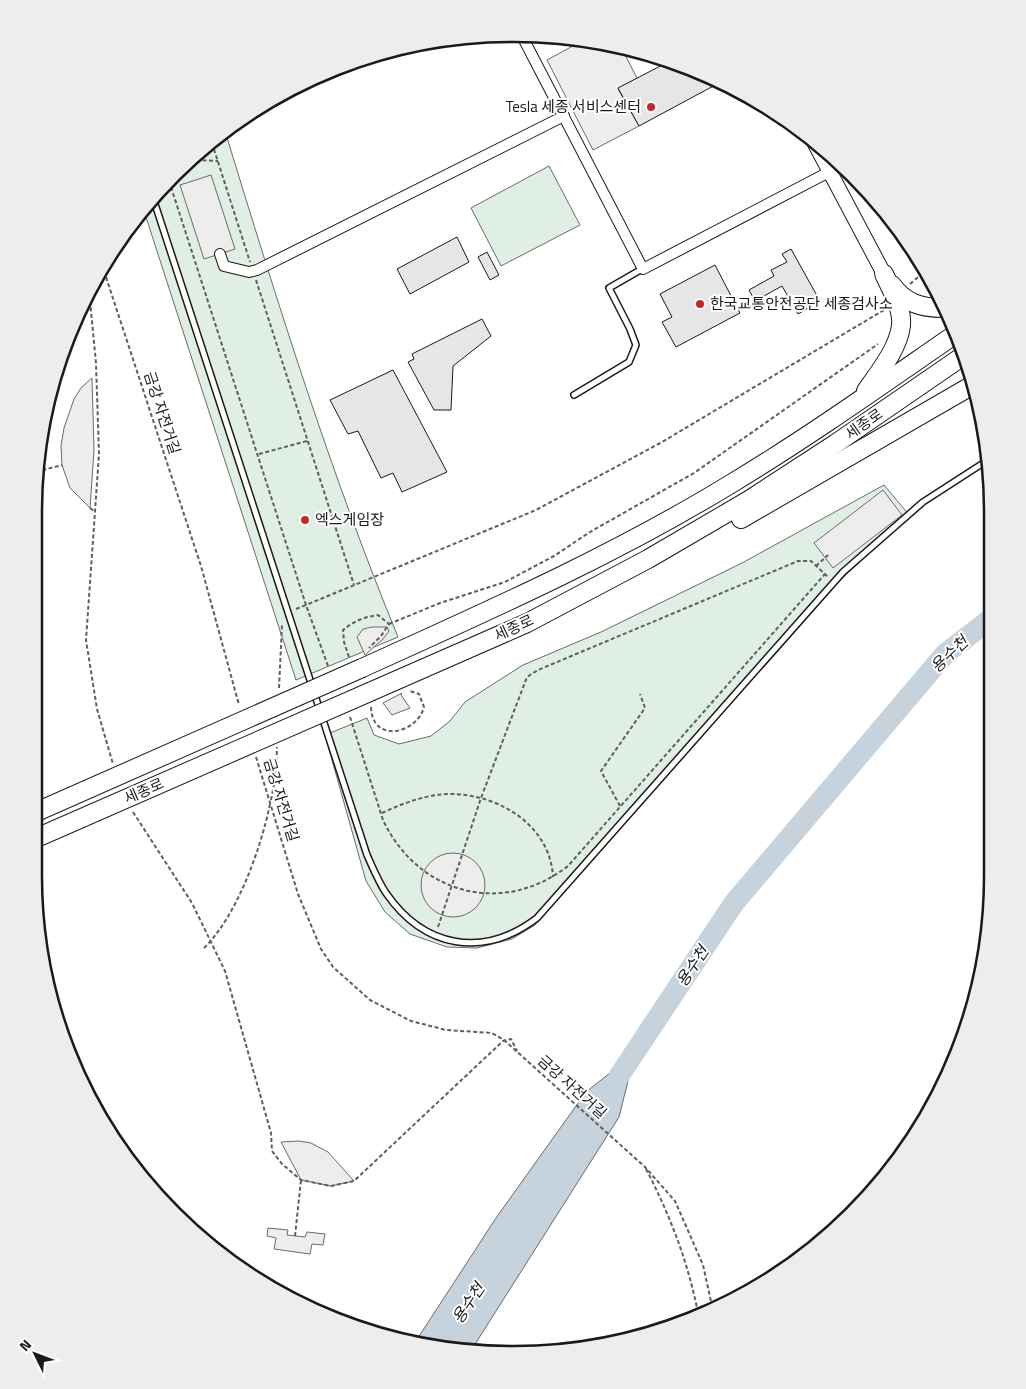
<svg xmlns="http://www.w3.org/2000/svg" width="1026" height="1389" font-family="'Titillium Web','Noto Sans KR',sans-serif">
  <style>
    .green { fill: #e0efe3; stroke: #6a6a6a }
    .parking { fill: #ededed; stroke: #6a6a6a }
    .water { fill: #c6d2dc; stroke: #6a6a6a }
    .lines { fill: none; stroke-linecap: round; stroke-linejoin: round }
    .river { stroke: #c6d2dc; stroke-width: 21 }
    .building { fill: #e6e6e6; stroke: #1a1a1a }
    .service-casing { stroke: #1a1a1a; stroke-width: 8 }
    .minor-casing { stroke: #1a1a1a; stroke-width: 12 }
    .tertiary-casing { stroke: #1a1a1a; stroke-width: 16 }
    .trunk-casing { stroke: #1a1a1a; stroke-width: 20 }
    .path { stroke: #5f5f5f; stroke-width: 2; stroke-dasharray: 4 2.5; stroke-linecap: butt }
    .service { stroke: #fff; stroke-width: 5 }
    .minor { stroke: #fff; stroke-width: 10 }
    .tertiary { stroke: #fff; stroke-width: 14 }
    .trunk { stroke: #fff; stroke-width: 18 }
    .trunk-bridge-casing { stroke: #1a1a1a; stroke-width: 20; stroke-linecap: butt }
    .trunk-bridge { stroke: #fff; stroke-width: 18 }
    .poi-dot { fill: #c62828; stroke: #fff; stroke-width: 2 }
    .labels { text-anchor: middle; stroke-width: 4; stroke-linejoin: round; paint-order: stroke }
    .poi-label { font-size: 15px; fill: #1a1a1a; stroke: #fff; text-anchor: start }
    .street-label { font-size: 15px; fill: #1a1a1a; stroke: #fff }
    .water-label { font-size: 16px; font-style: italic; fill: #1a1a1a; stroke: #fff }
    .rim { fill: none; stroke: #1a1a1a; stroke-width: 2.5 }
  </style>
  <rect width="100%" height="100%" fill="#fff"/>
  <g class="green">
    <path d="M225 131C277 301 330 472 398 637L296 680 145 214Z"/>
    <path d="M549 166 580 225 501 266 471 208Z"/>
    <path d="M884 485 910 516 837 583 691 744 535 925 512 939 477 948 447 947 410 934 385 912 366 881 325 735 367 718 374 735 399 744 431 736 450 721 465 702 523 665 601 632 742 563Z"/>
  </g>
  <g class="parking">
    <path d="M584 40 622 49 637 78 618 89 639 126 593 150 547 60Z"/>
    <path d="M211 175 235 249 204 259 180 185Z"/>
    <path d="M92 378 94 450 90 508 70 488 62 465 61 446 64 428 74 399 81 388Z"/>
    <path d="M883 490 902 515 833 568 814 543Z"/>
    <path d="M372 627H387L389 631 383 639 365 655 357 637 363 629Z"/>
    <path d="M402 693 401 695 410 708 392 715 383 703Z"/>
    <circle cx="453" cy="885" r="32"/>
    <path d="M299 1141 311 1143 328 1152 354 1181 331 1186 301 1180 281 1142Z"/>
    <path d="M268 1228 288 1230 287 1235 305 1237 307 1232 325 1234 323 1245 312 1244 310 1254 274 1249 276 1238 267 1236Z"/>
  </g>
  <path class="water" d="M635 1053 619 1117 472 1349 414 1344 496 1218 586 1092Z"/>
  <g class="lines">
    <path class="river" d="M619 1076 734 903 945 654 989 620"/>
  </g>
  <g class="building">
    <path d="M670 61 719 83 639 126 618 88Z"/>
    <path d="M457 237 469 262 410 294 397 269Z"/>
    <path d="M791 249 820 301 798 314 782 286 755 301 749 290 774 276 771 270 787 262 782 254Z"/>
    <path d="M487 252 499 275 490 280 478 257Z"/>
    <path d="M715 265 740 313 676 347 662 322 672 317 660 294Z"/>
    <path d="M482 319 491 336 453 366 451 410H434L408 362 414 359 412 354Z"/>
    <path d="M393 370 447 472 402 492 393 473 381 478 358 431 348 434 330 400Z"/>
  </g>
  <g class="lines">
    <defs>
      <g id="service">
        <path d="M155 204 367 855C373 868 378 881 386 893 424 948 483 959 537 918L843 572 923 502 988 460"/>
        <path d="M574 395 629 362 636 345 630 329 609 288 642 269"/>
      </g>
      <g id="minor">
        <path d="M522 36 643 269 829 172"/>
        <path d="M220 254 224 266 249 272 257 270 564 116"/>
      </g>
      <path id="tertiary" d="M814 142 884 274"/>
      <g id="trunk">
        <path d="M892 285C905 303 921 308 943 308"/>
        <path d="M866 391C879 372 898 349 901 326 903 309 891 289 884 274"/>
        <path d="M741 519 971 386"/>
        <path d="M362 668C488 611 615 555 734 482 810 436 883 384 957 333"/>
        <path d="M372 691 527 623 648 559 749 500 835 444 963 356"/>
      </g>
    </defs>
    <use href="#service" class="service-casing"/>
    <use href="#minor" class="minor-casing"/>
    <use href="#tertiary" class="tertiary-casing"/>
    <use href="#trunk" class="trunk-casing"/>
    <g class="path">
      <path d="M212 143 250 262"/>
      <path d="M196 160 218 161"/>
      <path d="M171 187 306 605 536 510 662 442 884 310"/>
      <path d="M104 271 201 566 239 705"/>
      <path d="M256 280 354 585"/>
      <path d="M910 284 923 273"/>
      <path d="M90 301 96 363 99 454 86 640 97 709 113 764"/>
      <path d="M259 454 307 441"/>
      <path d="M36 472 62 465"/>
      <path d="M90 508 95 512"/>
      <path d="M816 566 828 555"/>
      <path d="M296 609 306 605 328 666"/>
      <path d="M389 624 440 603 505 582 554 556 590 532 694 473 878 344"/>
      <path d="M349 657 344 642 343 630C354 621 364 617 378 615L389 624 381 636 369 648"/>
      <path d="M279 688 282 625"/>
      <path d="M371 707C372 744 417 734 424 707L419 694 410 691"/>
      <path d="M350 717 383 820C418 894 502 917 568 866L825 574"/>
      <path d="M256 757 298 894 321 949 333 967 370 1000 411 1021 446 1030 492 1033 504 1040 645 1167 675 1201 703 1265 712 1306"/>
      <path d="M271 800 276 775 277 747"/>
      <path d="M620 806 601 771 645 708 640 694"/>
      <path d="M133 812 192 903 225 971 271 1133 272 1151 282 1164 301 1180 331 1186 354 1181 503 1041 511 1039 517 1051"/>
      <path d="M382 813C399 805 417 798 436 795 488 788 550 820 553 877"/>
      <path d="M438 927 481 798 527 677 538 670 798 561H811L828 577"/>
      <path d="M204 948C237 916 261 848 270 804"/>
      <path d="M646 1169C670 1215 688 1262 698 1313"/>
      <path d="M295 1236 301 1180"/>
    </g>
    <use href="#service" class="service"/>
    <use href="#minor" class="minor"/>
    <use href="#tertiary" class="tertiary"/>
    <use href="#trunk" class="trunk"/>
    <defs>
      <g id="trunk-bridge">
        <path d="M34 813 362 668"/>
        <path d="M34 839 372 691"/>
      </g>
    </defs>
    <use href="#trunk-bridge" class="trunk-bridge-casing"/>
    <use href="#trunk-bridge" class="trunk-bridge"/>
  </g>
  <g class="poi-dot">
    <circle cx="651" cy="107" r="5"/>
    <circle cx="700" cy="304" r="5"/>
    <circle cx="305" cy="520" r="5"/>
  </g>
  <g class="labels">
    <g class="poi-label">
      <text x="641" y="112" text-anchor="end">Tesla 세종 서비스센터</text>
      <text x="710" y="309">한국교통안전공단 세종검사소</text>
      <text x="315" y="525">엑스게임장</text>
    </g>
    <g class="street-label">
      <text transform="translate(162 413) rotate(72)" y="5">금강 자전거길</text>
      <text transform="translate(864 424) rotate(-35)" y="5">세종로</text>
      <text transform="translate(514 628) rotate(-25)" y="5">세종로</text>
      <text transform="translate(144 791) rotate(-24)" y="5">세종로</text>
      <text transform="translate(281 800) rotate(73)" y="5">금강 자전거길</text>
      <text transform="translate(572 1087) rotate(42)" y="5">금강 자전거길</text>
    </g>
    <g class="water-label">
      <text transform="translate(949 654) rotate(-43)" y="6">용수천</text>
      <text transform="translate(692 966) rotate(-56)" y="6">용수천</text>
      <text transform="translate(468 1303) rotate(-56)" y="6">용수천</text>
    </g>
  </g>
  <path d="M0 0H1026V1389H0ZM512 42H514A470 470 0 0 1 984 512V876A470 470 0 0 1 514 1346H512A470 470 0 0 1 42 876V512A470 470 0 0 1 512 42Z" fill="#ededed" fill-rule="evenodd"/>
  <path class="rim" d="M512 42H514A470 470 0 0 1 984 512V876A470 470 0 0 1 514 1346H512A470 470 0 0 1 42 876V512A470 470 0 0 1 512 42Z"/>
  <g transform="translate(35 1354) rotate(312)" stroke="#ffffff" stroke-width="4" paint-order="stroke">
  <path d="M0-4L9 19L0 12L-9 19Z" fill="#1a1a1a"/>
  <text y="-8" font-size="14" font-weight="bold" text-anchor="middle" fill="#1a1a1a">N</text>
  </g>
</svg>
